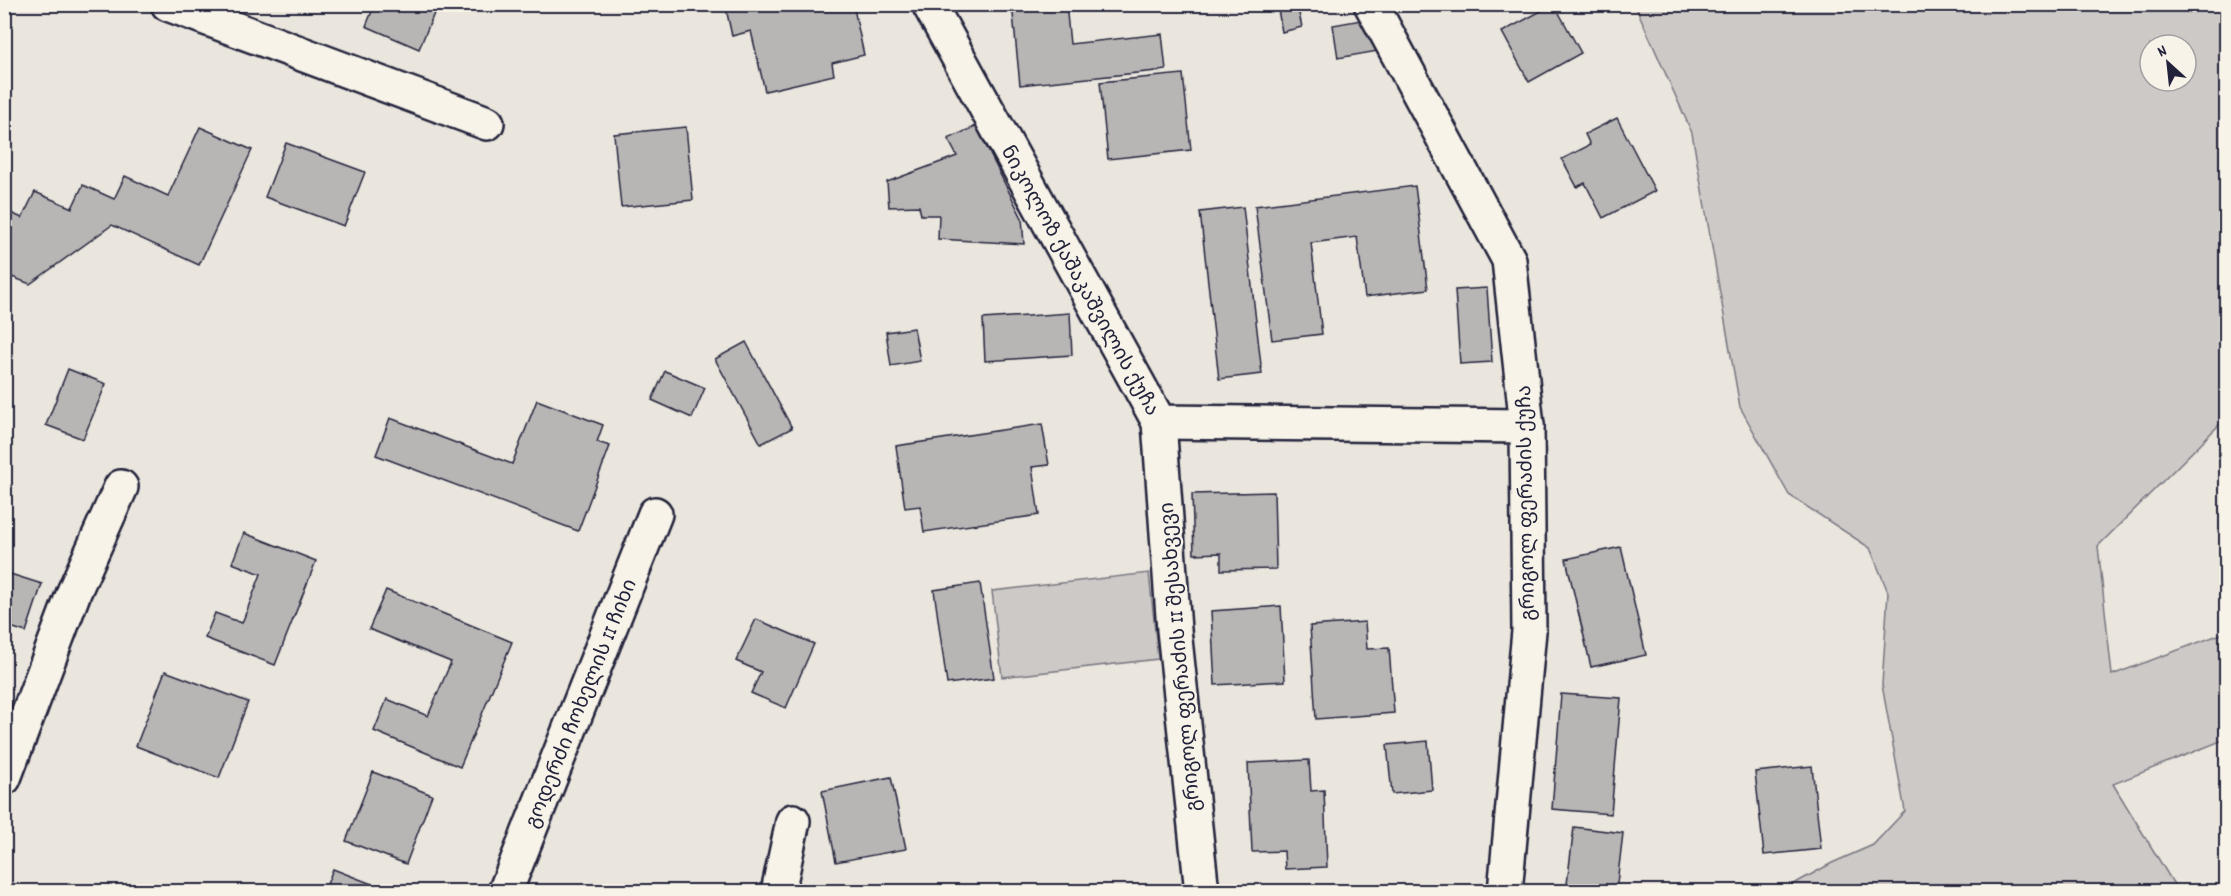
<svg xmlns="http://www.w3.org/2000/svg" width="2231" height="896" font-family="Dekko,'Noto Sans Georgian',sans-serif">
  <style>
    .green { fill: #cdc9c6; stroke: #787680; stroke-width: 1.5; fill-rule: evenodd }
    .building { fill: #b8b6b5; stroke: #22223b; stroke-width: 1.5 }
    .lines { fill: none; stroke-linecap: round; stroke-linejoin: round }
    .minor-casing { stroke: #22223b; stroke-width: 38 }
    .minor { stroke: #f7f3e8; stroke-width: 33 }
    .labels { text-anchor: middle; stroke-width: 4.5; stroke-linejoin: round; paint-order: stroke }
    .street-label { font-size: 20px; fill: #22223b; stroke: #f7f3e8 }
  </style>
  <rect width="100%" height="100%" fill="#eae6de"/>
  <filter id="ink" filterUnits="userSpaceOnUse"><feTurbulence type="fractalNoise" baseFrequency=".0167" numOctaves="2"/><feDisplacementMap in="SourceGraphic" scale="12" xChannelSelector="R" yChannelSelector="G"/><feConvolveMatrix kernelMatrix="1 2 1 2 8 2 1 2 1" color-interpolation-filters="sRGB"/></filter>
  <g filter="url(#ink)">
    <g class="green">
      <path d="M1635 5H2226V418L2098 546 2112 675 2226 632V739L2113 784 2178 891H1781L1832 863 1873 845 1905 811 1882 685 1888 592 1870 548 1789 495 1740 407 1692 133ZM2150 45H2186V81H2150Z"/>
      <path d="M1149 573 1158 659 1002 677 992 591Z"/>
    </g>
    <g class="building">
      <path d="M375 4H438L419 49 366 26Z"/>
      <path d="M725 4H853L864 55 832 63 834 75 765 91 751 31 732 36Z"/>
      <path d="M1012 4H1066L1070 44 1162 34 1166 70 1020 85Z"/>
      <path d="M1277 4H1297L1302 27 1282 32Z"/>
      <path d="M1554 4 1581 53 1529 82 1502 32Z"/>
      <path d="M1372 18 1378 51 1338 58 1333 25Z"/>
      <path d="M1183 74 1191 150 1108 159 1100 82Z"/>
      <path d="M1617 118 1655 191 1603 218 1585 183 1577 187 1562 159 1590 145 1585 134Z"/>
      <path d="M976 126 1022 218 1024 244 938 239 939 215H921L919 206 889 207 887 182 957 156 948 139Z"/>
      <path d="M200 127 252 150 199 265 112 225 30 284 4 274V210L22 218 35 192 72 208 83 185 114 199 125 176 168 196Z"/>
      <path d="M686 127 693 200 621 207 614 134Z"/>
      <path d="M286 143 365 172 344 226 265 197Z"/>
      <path d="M1415 186 1428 289 1365 297 1357 237 1311 243 1322 334 1272 340 1255 206Z"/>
      <path d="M1243 207 1262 374 1219 379 1200 212Z"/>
      <path d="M1487 288 1492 362 1460 364 1455 290Z"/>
      <path d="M1070 313 1072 355 985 361 983 319Z"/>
      <path d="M914 328 920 361 891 366 886 332Z"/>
      <path d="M746 342 792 428 761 444 715 359Z"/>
      <path d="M68 369 106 384 83 439 46 425Z"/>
      <path d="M665 371 705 388 692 418 652 400Z"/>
      <path d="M537 400 603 425 597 442 610 446 578 531 376 455 390 418 512 464Z"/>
      <path d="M1042 424 1049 465 1032 467 1039 515 924 532 920 506 905 508 896 446Z"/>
      <path d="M1274 492 1276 569 1221 570V553L1194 554 1192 494Z"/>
      <path d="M244 533 316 561 275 665 205 638 215 613 242 623 261 574 232 563Z"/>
      <path d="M1621 547 1646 655 1591 667 1566 559Z"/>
      <path d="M4 572 42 584 26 632 4 625Z"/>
      <path d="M980 583 994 678 947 684 934 590Z"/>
      <path d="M386 590 512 642 460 767 374 731 387 699 428 716 451 662 369 629Z"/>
      <path d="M1281 606 1285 681 1215 685 1211 611Z"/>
      <path d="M756 619 814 644 786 708 751 693 761 672 736 661Z"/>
      <path d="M1365 622 1367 649 1389 648 1394 713 1316 719 1310 626Z"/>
      <path d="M165 671 248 702 219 778 136 746Z"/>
      <path d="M1561 694 1621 698 1611 814 1552 809Z"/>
      <path d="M1428 741 1432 790 1392 794 1387 745Z"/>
      <path d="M1309 760 1311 791 1324 790 1327 867 1285 869 1284 851 1252 852 1248 763Z"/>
      <path d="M1812 766 1821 849 1764 855 1755 772Z"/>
      <path d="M373 772 432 795 406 864 346 841Z"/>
      <path d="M891 777 906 849 836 862 822 791Z"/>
      <path d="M1574 827 1623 833 1616 892H1566Z"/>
      <path d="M333 869 390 891V892H324Z"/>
    </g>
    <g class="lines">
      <defs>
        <g id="minor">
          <path d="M168 4 487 123"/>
          <path d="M929 4 1159 422 1527 426"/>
          <path d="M1371 4 1509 260 1527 426 1529 631 1505 892"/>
          <path d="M1159 422 1174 630 1202 892"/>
          <path d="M4 778 74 592 121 487"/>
          <path d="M505 892 655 514"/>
          <path d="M778 892 793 821"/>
        </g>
      </defs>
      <use href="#minor" class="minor-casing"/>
      <use href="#minor" class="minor"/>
    </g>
  </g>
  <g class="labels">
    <g class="street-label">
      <text transform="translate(1081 280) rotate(61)" y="7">ნიკოლოზ ქაშაკაშვილის ქუჩა</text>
      <text transform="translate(1525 503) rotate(-91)" y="7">გრიგოლ ფერაძის ქუჩა</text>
      <text transform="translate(1179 657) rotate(-95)" y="7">გრიგოლ ფერაძის II შესახვევი</text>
      <text transform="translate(580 703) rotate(-68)" y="7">გოდერძი ჩოხელის II ჩიხი</text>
    </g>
  </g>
  <rect width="2231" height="896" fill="none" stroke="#f7f3e8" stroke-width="24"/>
  <rect x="12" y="12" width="2207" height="872" fill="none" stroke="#22223b" stroke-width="2" filter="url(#ink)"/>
  <g transform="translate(2168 63) rotate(333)"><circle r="28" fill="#f7f3e8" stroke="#a29fa3" stroke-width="1.5"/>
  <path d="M0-4.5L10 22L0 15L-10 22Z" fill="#22223b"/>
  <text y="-9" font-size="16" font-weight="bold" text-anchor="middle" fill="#22223b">N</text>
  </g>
</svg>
